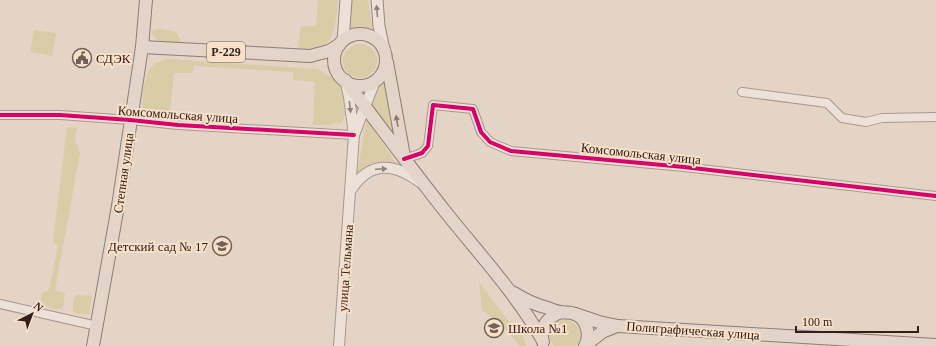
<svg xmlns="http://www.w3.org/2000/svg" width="936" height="346" font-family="'Times New Roman',serif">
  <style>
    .green { fill: #d8cda6 }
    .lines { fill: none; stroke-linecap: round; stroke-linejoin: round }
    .minor-casing { stroke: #a89990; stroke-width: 10 }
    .tertiary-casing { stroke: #a89990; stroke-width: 12 }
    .secondary-casing { stroke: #978980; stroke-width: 13 }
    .primary-casing { stroke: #8d7f76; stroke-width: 14 }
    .minor { stroke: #ebe1d9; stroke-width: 8 }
    .tertiary { stroke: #ebe1d9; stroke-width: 10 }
    .secondary { stroke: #ebe1d9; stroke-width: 11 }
    .primary { stroke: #e3d5c9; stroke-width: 12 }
    .cycleway-casing { stroke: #f8dfc8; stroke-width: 6 }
    .cycleway { stroke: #d6006c; stroke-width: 4 }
    .oneway { fill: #908079 }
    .oneway2 { fill: #8c7a71 }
    .labels { text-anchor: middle; stroke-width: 4; stroke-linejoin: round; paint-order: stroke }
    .shield { fill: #f8dfc8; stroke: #70594e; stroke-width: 1 }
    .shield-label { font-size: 12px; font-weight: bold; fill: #352019 }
    .poi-label { font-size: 13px; fill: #352019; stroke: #f8dfc8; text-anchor: start }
    .street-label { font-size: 13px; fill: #352019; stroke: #f8dfc8 }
  </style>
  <rect width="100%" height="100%" fill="#e4d4c5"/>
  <g class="green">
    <path d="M318 0H338C336 19 336 44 314 51 309 52 302 50 298 50L301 26H316Z"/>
    <path d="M352 0H368L373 34 359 30 349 32Z"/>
    <path d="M161 29 176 32 184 47C171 46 158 46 152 33L153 30Z"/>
    <path d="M34 30 56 33 52 56 30 52Z"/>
    <circle cx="360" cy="61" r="17"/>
    <path d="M169 59 317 69C340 79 354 98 342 122L328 125H313L315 82 293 80V72L194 66 193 73H174L170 112 143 110C141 105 143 100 143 94 146 74 147 63 169 59Z"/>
    <path d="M383 79 395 140 370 107Z"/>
    <path d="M367 119 399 168C380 165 374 162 357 173Z"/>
    <path d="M67 127 77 128 75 140 80 153 55 290 65 293 63 308C55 311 44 308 41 299L43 292 49 291 58 245 54 244 53 241Z"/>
    <path d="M479 282 506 318 524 337 526 346H519C509 331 497 320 482 310Z"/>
    <path d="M76 295 92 296 89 314H78L73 311V301Z"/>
    <path d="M565 319C579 322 585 335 576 346H554C545 335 551 321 565 319Z"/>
  </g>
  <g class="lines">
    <defs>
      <g id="minor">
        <path d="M742 92 827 103 842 118 866 122 882 118 936 117"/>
        <path d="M0 115H60L130 120 178 125 354 135"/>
        <path d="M404 159 422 153 428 146 433 105 473 109 481 132 490 142 511 151 684 167 936 196"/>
        <path d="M0 304 97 326"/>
      </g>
      <g id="tertiary">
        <path d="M354 135 375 81"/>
        <path d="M351 190C370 160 395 163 421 183"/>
        <path d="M339 346 354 135 349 97 346 83"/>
      </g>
      <g id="secondary">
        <path d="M377 0 379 26 384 50"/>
        <path d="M343 41 346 0"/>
      </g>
      <g id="primary">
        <circle cx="360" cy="60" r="26"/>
        <path d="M142 47 310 56 329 51 339 45"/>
        <path d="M387 62 404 156"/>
        <path d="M345 80C379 125 413 171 448 215 481 256 516 294 542 339"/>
        <path d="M514 293C525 300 536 305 548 308 552 310 556 311 560 312 565 313 570 312 575 314 587 319 591 335 585 346"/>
        <path d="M575 314 599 322 618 326 936 345"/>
        <path d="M543 342C539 327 548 317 561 312"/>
        <path d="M587 344 602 332 617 326"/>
        <path d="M93 346 118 206 142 47 146 0"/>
      </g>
    </defs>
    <use href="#minor" class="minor-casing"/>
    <use href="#tertiary" class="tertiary-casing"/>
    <use href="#secondary" class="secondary-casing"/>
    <use href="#primary" class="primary-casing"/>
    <use href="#minor" class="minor"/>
    <use href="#tertiary" class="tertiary"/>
    <use href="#secondary" class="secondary"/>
    <use href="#primary" class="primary"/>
    <defs>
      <g id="cycleway">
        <path d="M0 115H60L130 120 178 125 354 135"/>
        <path d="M404 159 422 153 428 146 433 105 473 109 481 132 490 142 511 151 684 167 936 196"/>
      </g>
    </defs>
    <use href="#cycleway" class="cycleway-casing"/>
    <use href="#cycleway" class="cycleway"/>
  </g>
  <defs><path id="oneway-solid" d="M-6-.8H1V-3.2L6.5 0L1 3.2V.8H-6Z"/></defs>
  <g class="oneway">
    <use href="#oneway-solid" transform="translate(377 11) rotate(-95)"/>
    <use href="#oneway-solid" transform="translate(350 107) rotate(84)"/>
    <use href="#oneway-solid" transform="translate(381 169) rotate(-3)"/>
  </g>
  <use class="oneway2" href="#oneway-solid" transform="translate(397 121) rotate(-100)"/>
  <defs>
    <symbol id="civic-ring" viewBox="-11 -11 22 22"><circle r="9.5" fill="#f8dfc8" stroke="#725f55" stroke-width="1.5"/><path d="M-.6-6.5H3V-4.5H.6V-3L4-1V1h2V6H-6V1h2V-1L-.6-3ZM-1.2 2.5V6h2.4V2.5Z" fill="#725f55"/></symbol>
    <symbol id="school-ring" viewBox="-11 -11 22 22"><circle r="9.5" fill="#f8dfc8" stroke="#725f55" stroke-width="1.5"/><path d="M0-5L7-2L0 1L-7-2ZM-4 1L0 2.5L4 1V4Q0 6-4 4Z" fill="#725f55"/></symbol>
  </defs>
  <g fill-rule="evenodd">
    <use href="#civic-ring" x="71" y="47" width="22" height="22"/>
    <use href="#school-ring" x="211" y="235" width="22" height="22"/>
    <use href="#school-ring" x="483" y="317" width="22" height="22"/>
  </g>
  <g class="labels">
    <rect class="shield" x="207" y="42" width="38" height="20" rx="3"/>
    <g class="shield-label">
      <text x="226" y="56">Р-229</text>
    </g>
    <g class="poi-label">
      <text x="96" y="63">СДЭК</text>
      <text x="208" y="251" text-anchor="end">Детский сад № 17</text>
      <text x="508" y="333">Школа №1</text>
    </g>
    <g class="street-label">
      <text transform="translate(178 114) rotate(4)" y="5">Комсомольская улица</text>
      <text transform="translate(641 153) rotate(6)" y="5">Комсомольская улица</text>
      <text transform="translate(123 173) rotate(-82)" y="5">Степная улица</text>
      <text transform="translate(345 268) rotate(-86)" y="5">улица Тельмана</text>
      <text transform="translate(693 330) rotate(4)" y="5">Полиграфическая улица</text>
    </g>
  </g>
  <g transform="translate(32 314) rotate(42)" stroke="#f8dfc8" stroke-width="3" paint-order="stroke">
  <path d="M0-3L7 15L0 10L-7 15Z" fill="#352019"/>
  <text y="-6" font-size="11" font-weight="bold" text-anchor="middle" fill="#352019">N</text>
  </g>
  <path d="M796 326v6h122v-6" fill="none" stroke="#352019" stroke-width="2"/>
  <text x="802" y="326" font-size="12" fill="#352019" stroke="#f8dfc8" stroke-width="3" paint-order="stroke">100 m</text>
</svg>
